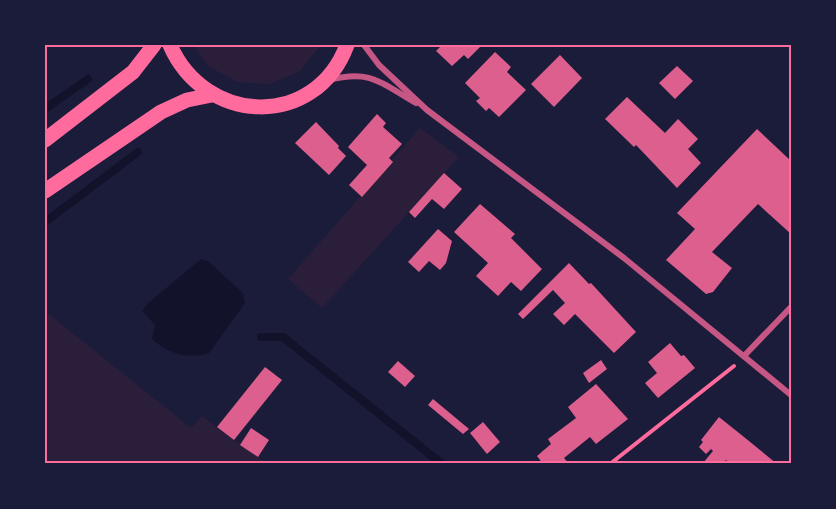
<svg xmlns="http://www.w3.org/2000/svg" width="836" height="509" font-family="'Archivo Narrow',sans-serif">
  <style>
    .green { fill: #2a1e3b }
    .water { fill: #12122b }
    .lines { fill: none; stroke-linecap: round; stroke-linejoin: round }
    .stream { stroke: #12122b; stroke-width: 8 }
    .building { fill: #dd5f8e }
    .path { stroke: #ff6b9d; stroke-width: 4 }
    .minor { stroke: #c65784; stroke-width: 6 }
    .primary { stroke: #ff6b9d; stroke-width: 15 }
    .neatline { fill: none; stroke: #ff6b9d; stroke-width: 2 }
  </style>
  <rect width="100%" height="100%" fill="#1b1b3a"/>
  <g class="green">
    <path d="M194 45H321L299 72 269 84 237 82 208 66Z"/>
    <path d="M420 128 459 157 322 308 288 279Z"/>
    <path d="M45 311 191 428 202 416 268 464H45Z"/>
  </g>
  <path class="water" d="M201 259 209 262 243 293 245 303 209 353C189 360 167 353 152 339L155 325 142 311 147 304Z"/>
  <g class="lines">
    <g class="stream">
      <path d="M45 109 88 79"/>
      <path d="M45 222 138 152"/>
      <path d="M261 337H283L442 464"/>
    </g>
  </g>
  <g class="building">
    <path d="M442 45H482L468 59 464 55 452 66 436 51Z"/>
    <path d="M495 52 511 67 507 72 526 90 499 117 489 108 486 111 476 101 480 98 465 83Z"/>
    <path d="M560 55 582 78 554 107 531 84Z"/>
    <path d="M677 66 693 81 675 99 659 83Z"/>
    <path d="M627 97 665 133 678 119 698 139 688 149 701 163 677 188 636 145 634 147 605 119Z"/>
    <path d="M377 114 386 123 383 127 402 144 389 158 393 162 362 197 349 185 367 165 348 147Z"/>
    <path d="M316 122 339 146 338 148 346 156 329 175 295 143Z"/>
    <path d="M757 129 791 161V234L758 204 712 252 732 268 713 292 706 294 666 260 695 229 677 213Z"/>
    <path d="M444 173 462 189 444 209 432 199 415 218 409 212Z"/>
    <path d="M480 204 515 234 511 238 542 269 521 291 511 282 498 296 476 276 488 263 454 232Z"/>
    <path d="M438 229 452 241 446 263 440 270 429 261 419 272 408 262Z"/>
    <path d="M569 263 589 284 591 283 636 332 614 353 575 314 564 325 553 314 565 303 553 290 523 319 518 314Z"/>
    <path d="M670 343 681 356 684 355 695 368 658 398 645 383 657 373 648 362Z"/>
    <path d="M601 360 607 369 589 383 583 373Z"/>
    <path d="M398 361 415 376 405 387 388 372Z"/>
    <path d="M265 367 282 380 234 440 217 427Z"/>
    <path d="M596 384 628 419 596 444 590 437 564 458 569 464H543L537 456 551 444 548 439 576 418 568 407Z"/>
    <path d="M433 399 469 429 463 434 428 405Z"/>
    <path d="M719 417 744 437 777 464H731L726 460 721 464H705L703 463 713 451 711 449 706 454 699 447 703 442 701 440Z"/>
    <path d="M483 422 500 442 487 454 470 433Z"/>
    <path d="M251 428 269 440 258 457 240 445Z"/>
  </g>
  <g class="lines">
    <path class="path" d="M610 464 734 366"/>
    <g class="minor">
      <path d="M364 45 379 65 427 110 624 258 791 395"/>
      <path d="M329 80C371 69 381 83 416 103"/>
      <path d="M744 356 791 307"/>
    </g>
    <g class="primary">
      <path d="M170 45C205 125 315 130 347 45"/>
      <path d="M45 140 133 72 154 45"/>
      <path d="M45 191 161 112 187 100 212 95"/>
    </g>
  </g>
  <rect width="836" height="509" fill="none" stroke="#1b1b3a" stroke-width="93"/>
  <rect x="46" y="46" width="744" height="416" class="neatline"/>
</svg>
